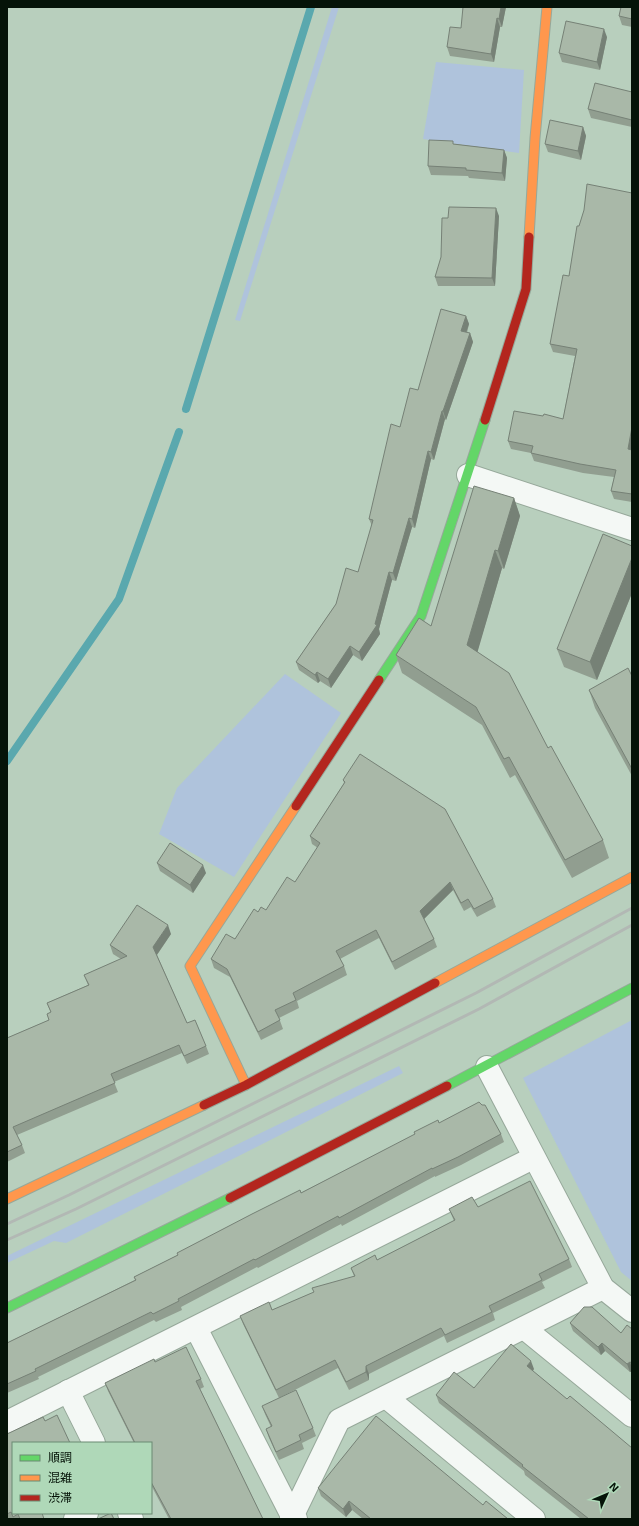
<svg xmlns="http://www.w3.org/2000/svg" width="639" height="1526" font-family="'Exo 2','Noto Sans JP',sans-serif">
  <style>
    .green { fill: #afc3dc }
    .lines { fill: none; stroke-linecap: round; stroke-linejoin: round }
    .stream { stroke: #5aa8ae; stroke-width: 8 }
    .street-casing { stroke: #96a89a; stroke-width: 24 }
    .fast-casing { stroke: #96a89a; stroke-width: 11 }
    .slow-casing { stroke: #96a89a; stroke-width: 11 }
    .jam-casing { stroke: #96a89a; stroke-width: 11 }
    .street { stroke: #f4f8f5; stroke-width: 22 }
    .fast { stroke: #63d668; stroke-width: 9 }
    .slow { stroke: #ff974d; stroke-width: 9 }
    .jam { stroke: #b3261e; stroke-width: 9 }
    .rail { stroke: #b2b8b4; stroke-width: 3 }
    .wall { fill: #919e90 }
    .shaded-wall { fill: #768176 }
    .building { fill: #a9b8a8; stroke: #768176 }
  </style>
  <rect width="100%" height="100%" fill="#b8cfbd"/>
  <g class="green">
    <path d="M332 7H339L240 321 235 320Z"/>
    <path d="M436 62 524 70 519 153 423 139Z"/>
    <path d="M285 674 341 713 234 877 159 834 177 788Z"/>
    <path d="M632 1020V1281L621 1272 523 1078Z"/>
    <path d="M399 1066 403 1073 66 1243 54 1241 7 1263V1256Z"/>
  </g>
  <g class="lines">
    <g class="stream">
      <path d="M186 409 311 7"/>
      <path d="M7 761 119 599 179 432"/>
    </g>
    <defs>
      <g id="street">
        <path d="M468 475 632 529"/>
        <path d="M487 1067 603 1288 632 1311"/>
        <path d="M196 1328 292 1516 296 1519"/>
        <path d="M524 1328 632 1416"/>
        <path d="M68 1391 94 1443"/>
        <path d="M386 1397 534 1519"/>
        <path d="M7 1422 533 1158"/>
        <path d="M129 1513 132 1519"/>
        <path d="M75 1519 87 1513"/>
        <path d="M291 1519 339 1420 603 1288"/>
      </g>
      <g id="fast">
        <path d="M379 680 421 616 485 420"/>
        <path d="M447 1086 632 988"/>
        <path d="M7 1308 230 1198"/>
      </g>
      <g id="slow">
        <path d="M529 237 535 138 547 7"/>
        <path d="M435 983 632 877"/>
        <path d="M246 1085 190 966 296 806"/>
        <path d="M7 1199 204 1105"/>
      </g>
      <g id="jam">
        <path d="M485 420 526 289 529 237"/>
        <path d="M296 806 379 680"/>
        <path d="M204 1105 246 1085 435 983"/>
        <path d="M230 1198 447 1086"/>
      </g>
    </defs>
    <use href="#street" class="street-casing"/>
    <use href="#fast" class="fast-casing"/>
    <use href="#slow" class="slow-casing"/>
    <use href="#jam" class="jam-casing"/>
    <use href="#street" class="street"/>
    <use href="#fast" class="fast"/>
    <use href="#slow" class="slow"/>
    <use href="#jam" class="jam"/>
    <g class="rail">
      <path d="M7 1224 69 1195 476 993 632 908"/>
      <path d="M7 1240 76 1209 479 1009 632 925"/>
    </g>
  </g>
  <g class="wall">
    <path d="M506 7 502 27H500L494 62 450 56 447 47 461 28Z"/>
    <path d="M632 7V27L622 25 619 16Z"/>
    <path d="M607 37 600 70 562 62 559 53Z"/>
    <path d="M632 92V127L591 118 588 109Z"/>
    <path d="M583 127 586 136 581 160 548 152 545 144Z"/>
    <path d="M454 144 504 150 507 158 505 181 469 178 468 176 431 175 428 166Z"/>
    <path d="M632 193V502L614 499 611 491 614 477 583 473 534 461 531 453 511 449 508 441 543 416 563 419 575 356 553 352 550 344 569 276 579 226Z"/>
    <path d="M499 216 495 286H438L435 277Z"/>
    <path d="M466 316 469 324 467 333H470L473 342 446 420 445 419 434 460 431 459 415 528 412 527 396 581 392 580 379 629 380 634 362 661 353 655 331 688 320 681 318 683 299 670 296 662 358 572 372 526 369 519 400 427 418 390Z"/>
    <path d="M514 498 520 516 504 569 502 568 477 652 548 748 603 840 609 858 572 878 515 775 510 778 482 725 402 673 396 655 431 626Z"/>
    <path d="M632 546V593L597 680 564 667 557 649Z"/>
    <path d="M632 676V776L595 708 589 690Z"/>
    <path d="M343 780 493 899 496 907 477 917 471 907 464 911 453 890 424 919 434 939 437 947 395 970 379 938 340 959 344 966 347 975 297 1001 299 1008 279 1018 283 1029 261 1040 230 977 214 968 211 959 235 939 258 912 266 910 295 882 318 848 312 844 310 836 344 783Z"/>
    <path d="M157 863 206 873 193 893 160 871Z"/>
    <path d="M171 934 157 955 187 1023 206 1046 209 1054 187 1064 182 1053 114 1082 118 1092 17 1135 22 1145 25 1153 7 1162V1038L49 1020 47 1014 51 1013 47 1003 88 985 84 975 121 959 113 954 110 945Z"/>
    <path d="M439 1123 501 1134 504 1142 461 1165 435 1177V1176L342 1226 341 1224 258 1268 257 1267 181 1307 182 1310 156 1322 154 1320 38 1377 39 1379 7 1393V1343L135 1280 134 1277Z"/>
    <path d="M478 1207 569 1259 572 1267 542 1282 545 1288 493 1313 495 1320 447 1343 444 1336 369 1374V1380L349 1390 338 1368 279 1398 243 1324 240 1316 272 1310 354 1276 351 1268 377 1260 454 1221 449 1209Z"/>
    <path d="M570 1323 621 1333 632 1329V1371L630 1372 605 1351 601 1355 573 1331Z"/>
    <path d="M155 1362 201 1379 204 1387 200 1389 263 1519H169L151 1485V1443H134L108 1391 105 1383Z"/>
    <path d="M534 1369 533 1371 632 1519H581L525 1475 524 1471 439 1403 436 1395 474 1388Z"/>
    <path d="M262 1406 313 1428 316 1436 302 1443 304 1449 279 1460 269 1438 266 1429 271 1427 265 1414Z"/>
    <path d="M7 1434 13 1513 44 1519H7Z"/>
    <path d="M318 1488 483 1505 508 1519H363L352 1510 346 1517 321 1496Z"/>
  </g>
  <g class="shaded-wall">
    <path d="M501 7H506L502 27 499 19Z"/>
    <path d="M497 18 500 27 494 62 491 54Z"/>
    <path d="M604 29 607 37 600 70 597 62Z"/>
    <path d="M583 127 586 136 581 160 578 151Z"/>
    <path d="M504 150 507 158 505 181 502 173Z"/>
    <path d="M496 208 499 216 495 286 492 278Z"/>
    <path d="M466 316 469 324 464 339 461 331Z"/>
    <path d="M470 333 473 342 446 420 443 411Z"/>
    <path d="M442 411 445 419 434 460 431 452Z"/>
    <path d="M632 427V450L628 449Z"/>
    <path d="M428 451 431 459 415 528 412 519Z"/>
    <path d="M514 498 520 516 504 569 498 551Z"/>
    <path d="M409 518 412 527 396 581 393 573Z"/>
    <path d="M495 550 502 568 474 664 467 645Z"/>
    <path d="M632 558V593L597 680 590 662Z"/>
    <path d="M389 572 392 580 379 629 380 634 362 661 359 652 375 624Z"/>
    <path d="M350 646 353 655 331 688 328 679Z"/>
    <path d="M317 672 320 681 318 683 315 675Z"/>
    <path d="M203 865 206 873 193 893 190 885Z"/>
    <path d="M450 882 453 890 423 920 420 911Z"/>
    <path d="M168 925 171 934 156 956 153 947Z"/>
    <path d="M602 1343 605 1351 601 1355 598 1347Z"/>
    <path d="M531 1361 534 1369 530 1374 527 1366Z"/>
    <path d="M630 1362 632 1368V1371L630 1372 627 1364Z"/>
    <path d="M366 1366 369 1374V1380L366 1372Z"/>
    <path d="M349 1501 352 1510 346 1517 343 1509Z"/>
  </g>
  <g class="building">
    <path d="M463 7H501L499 19 497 18 491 54 447 47 450 27 461 28Z"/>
    <path d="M621 7H632V19L619 16Z"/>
    <path d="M566 21 604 29 597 62 559 53Z"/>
    <path d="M595 83 632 92V120L588 109Z"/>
    <path d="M550 120 583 127 578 151 545 144Z"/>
    <path d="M429 140 453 141V144L504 150 502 173 466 170V168L428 166Z"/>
    <path d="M587 184 632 193V427L628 449 632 450V494L611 491 616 470 580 464 531 453 533 446 508 441 514 411 543 416 544 414 563 419 577 349 550 344 563 275 569 276 577 226H579L584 210Z"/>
    <path d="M449 207 496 208 492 278 435 277 441 257 442 218H448Z"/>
    <path d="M441 309 466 316 461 331 470 333 443 411H442L431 452 428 451 412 519 409 518 393 573 389 572 375 624 377 625 359 652 350 646 328 679 317 672 315 675 296 662 336 604 346 568 358 572 373 520 369 519 391 424 400 427 410 388 418 390Z"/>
    <path d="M474 486 514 498 498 551 495 550 467 645 509 673 548 748 551 746 603 840 565 860 509 757 504 759 476 707 396 655 419 618 431 626Z"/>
    <path d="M603 534 632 546V558L590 662 557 649Z"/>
    <path d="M628 668 632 676V769L589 690Z"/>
    <path d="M360 754 445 809 493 899 474 909 468 899 461 903 450 882 420 911 434 939 392 962 376 930 336 951 344 966 293 993 296 1000 275 1010 280 1020 258 1032 227 969 211 959 226 934 235 939 254 909 258 912 261 907 266 910 287 877 295 882 320 843 310 836 345 782 343 780Z"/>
    <path d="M170 843 203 865 190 885 157 863Z"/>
    <path d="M137 905 168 925 153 947 187 1023 195 1020 206 1046 184 1056 179 1045 111 1074 115 1083 13 1127 22 1145 7 1152V1038L49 1020 47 1014 51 1012 47 1003 89 985 84 975 127 956 110 945Z"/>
    <path d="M479 1102 482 1105H485L501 1134 458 1157 432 1169V1168L339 1218 338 1216 255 1260 254 1259 178 1299 179 1301 153 1314 151 1312 35 1369 36 1371 7 1384V1343L136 1280 134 1277 178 1255 177 1253 252 1214 300 1190 301 1193 415 1134 414 1132 438 1120 439 1123Z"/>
    <path d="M530 1181 569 1259 539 1274 542 1280 489 1306 492 1312 445 1335 441 1328 366 1366V1372L346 1382 335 1360 276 1390 240 1316 269 1302 272 1310 314 1292 312 1288 355 1276 351 1268 375 1255 377 1260 455 1220 449 1209 472 1197 478 1207Z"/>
    <path d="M584 1307H592L621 1333 627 1325 632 1329V1363L630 1362 627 1364 602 1343 598 1347 570 1323Z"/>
    <path d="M511 1344 531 1361 527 1366 567 1399 570 1396 632 1448V1519H589L522 1466 523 1465 436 1395 454 1372 474 1388Z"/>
    <path d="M186 1347 201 1379 196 1381 263 1519H171L151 1482V1443H135L105 1383 154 1359 155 1362Z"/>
    <path d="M296 1390 313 1428 299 1435 301 1440 276 1452 266 1429 272 1426 262 1406Z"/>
    <path d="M57 1415 70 1443H13V1513H42L44 1519H20L18 1514 13 1517 11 1512 7 1514V1434L43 1417 45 1421Z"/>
    <path d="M376 1416 483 1505 486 1501 508 1519H371L349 1501 343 1509 318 1488Z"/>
    <path d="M111 1513 114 1519H98Z"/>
  </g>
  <rect width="639" height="1526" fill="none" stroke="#051308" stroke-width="16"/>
  <rect x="12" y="1442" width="140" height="72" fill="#afd8b8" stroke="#6b8972"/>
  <rect x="20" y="1455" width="20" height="6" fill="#63d668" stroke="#6b8972"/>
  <text x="48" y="1462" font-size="12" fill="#051308">順調</text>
  <rect x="20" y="1475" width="20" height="6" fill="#ff974d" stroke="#6b8972"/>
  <text x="48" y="1482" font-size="12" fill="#051308">混雑</text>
  <rect x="20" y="1495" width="20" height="6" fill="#b3261e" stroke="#6b8972"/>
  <text x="48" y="1502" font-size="12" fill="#051308">渋滞</text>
  <g transform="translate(607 1494) rotate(46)" stroke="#afd8b8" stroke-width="3" paint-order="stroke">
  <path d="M0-3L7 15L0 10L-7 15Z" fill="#051308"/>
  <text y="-6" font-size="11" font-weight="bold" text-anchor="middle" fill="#051308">N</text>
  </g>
</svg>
